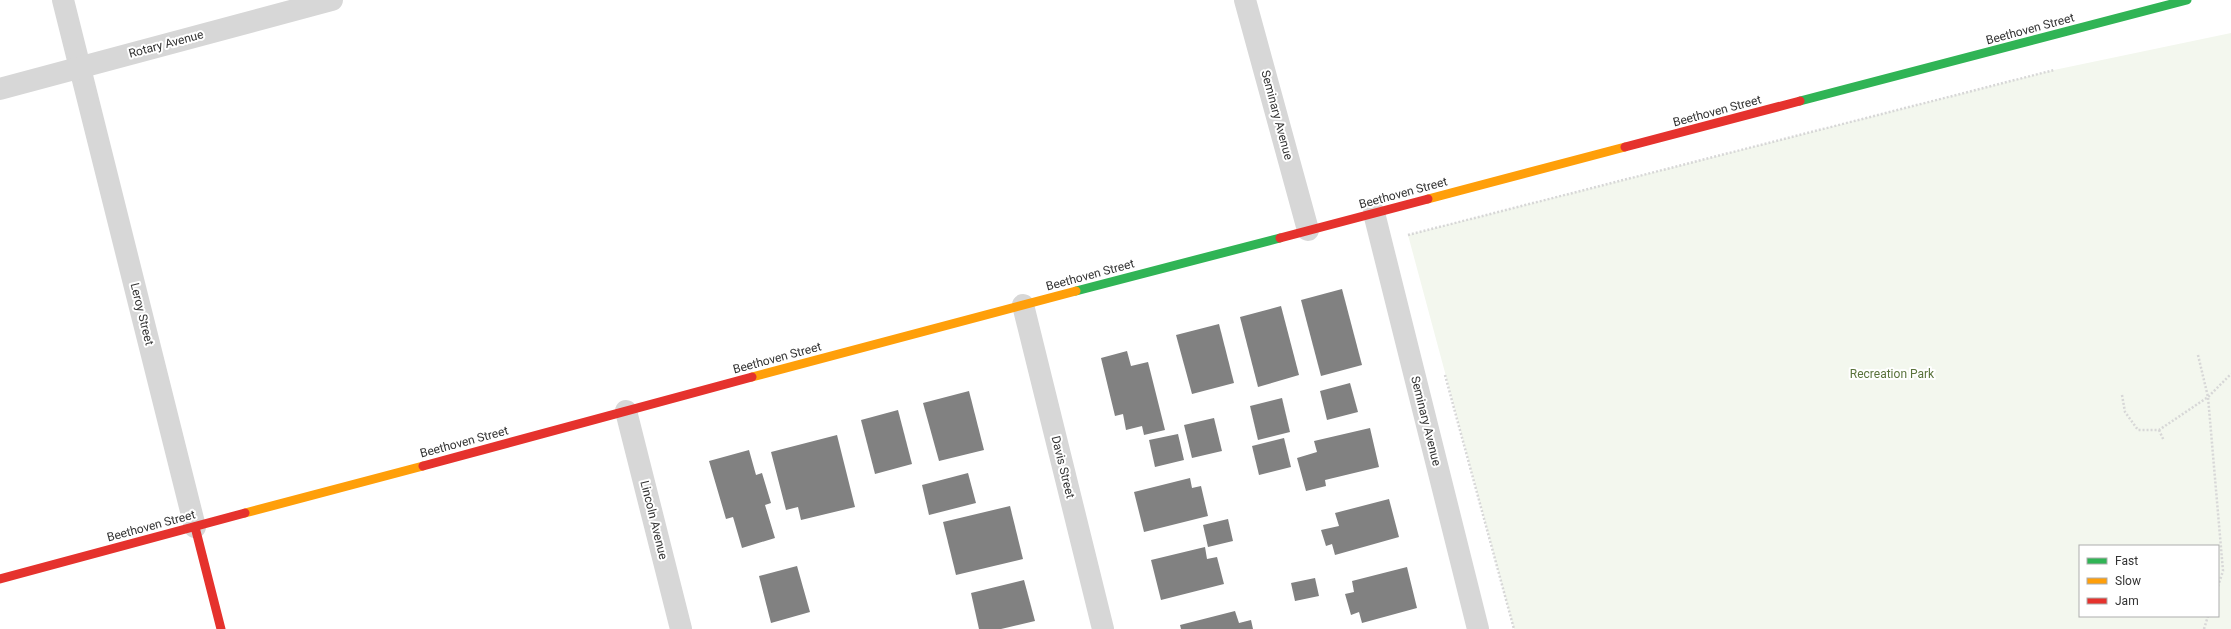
<svg xmlns="http://www.w3.org/2000/svg" width="2231" height="629" font-family="Roboto,sans-serif">
  <style>
    .green { fill: #f3f7ee; fill-rule: evenodd }
    .building { fill: #818181 }
    .lines { fill: none; stroke-linecap: round; stroke-linejoin: round }
    .path { stroke: #d7d7d7; stroke-width: 2.5; stroke-dasharray: 2 2; stroke-linecap: butt }
    .street { stroke: #d7d7d7; stroke-width: 22 }
    .fast { stroke: #30b455; stroke-width: 9 }
    .slow { stroke: #ff9f0a; stroke-width: 9 }
    .jam { stroke: #e5322d; stroke-width: 9 }
    .labels { text-anchor: middle; stroke-width: 4; stroke-linejoin: round; paint-order: stroke }
    .street-label { font-size: 12px; fill: #333; stroke: #fff }
    .park-label { font-size: 12px; fill: #5a733c; stroke: #fff }
  </style>
  <rect width="100%" height="100%" fill="#fff"/>
  <path class="green" d="M2231 33V629H1514L1408 235 2054 70ZM2080 546H2218V616H2080Z"/>
  <g class="building">
    <path d="M1342 289 1362 365 1321 376 1301 300Z"/>
    <path d="M1281 306 1299 375 1258 387 1240 317Z"/>
    <path d="M1219 324 1234 383 1192 394 1176 335Z"/>
    <path d="M1127 351 1131 366 1148 362 1165 430 1144 435 1142 426 1126 430 1123 414 1115 416 1101 358Z"/>
    <path d="M1350 383 1358 412 1327 420 1320 391Z"/>
    <path d="M969 391 984 450 939 461 923 403Z"/>
    <path d="M1282 398 1290 432 1258 440 1250 406Z"/>
    <path d="M898 410 912 464 875 474 861 420Z"/>
    <path d="M1214 418 1222 451 1192 458 1184 425Z"/>
    <path d="M1370 428 1379 467 1325 480 1326 486 1306 491 1297 458 1317 452 1314 441Z"/>
    <path d="M1178 434 1184 460 1155 467 1149 440Z"/>
    <path d="M837 435 855 507 801 520 798 507 786 510 771 452Z"/>
    <path d="M1284 438 1291 467 1259 475 1252 446Z"/>
    <path d="M749 450 756 475 762 473 771 503 765 505 775 538 742 548 733 517 726 519 709 461Z"/>
    <path d="M968 473 976 503 929 515 922 485Z"/>
    <path d="M1190 478 1192 488 1201 486 1208 516 1144 532 1134 492Z"/>
    <path d="M1389 499 1399 537 1335 555 1332 544 1326 546 1321 530 1339 526 1335 513Z"/>
    <path d="M1010 506 1023 559 956 575 943 522Z"/>
    <path d="M1228 519 1233 541 1208 547 1203 525Z"/>
    <path d="M1205 547 1207 559 1217 557 1224 584 1161 600 1151 560Z"/>
    <path d="M797 566 810 612 771 623 759 576Z"/>
    <path d="M1407 567 1417 608 1362 623 1359 612 1351 615 1345 594 1354 592 1352 581Z"/>
    <path d="M1315 578 1319 596 1295 601 1291 583Z"/>
    <path d="M1024 580 1035 621 1001 629H979L971 593Z"/>
    <path d="M1235 611 1239 623 1251 620 1253 629H1181L1180 625Z"/>
  </g>
  <g class="lines">
    <g class="path">
      <path d="M1408 235 2054 70"/>
      <path d="M2198 355 2208 397 2223 571 2218 586"/>
      <path d="M1445 375 1514 629"/>
      <path d="M2122 395 2125 412 2138 430H2159L2208 397 2231 374"/>
      <path d="M2159 430 2164 441"/>
      <path d="M2204 629 2208 616"/>
    </g>
    <g class="street">
      <path d="M63 0 195 527"/>
      <path d="M1245 0 1308 230"/>
      <path d="M0 89 332 0"/>
      <path d="M1374 213 1478 629"/>
      <path d="M1023 305 1103 629"/>
      <path d="M626 411 681 629"/>
    </g>
    <g class="fast">
      <path d="M1800 101 2187 0"/>
      <path d="M1076 291 1280 238"/>
    </g>
    <g class="slow">
      <path d="M1428 199 1625 147"/>
      <path d="M752 377 1076 291"/>
      <path d="M245 513 423 466"/>
    </g>
    <g class="jam">
      <path d="M1625 147 1800 101"/>
      <path d="M1280 238 1428 199"/>
      <path d="M423 466 752 377"/>
      <path d="M195 527 221 629"/>
      <path d="M0 579 245 513"/>
    </g>
  </g>
  <g class="labels">
    <g class="street-label">
      <text transform="translate(2030 29) rotate(-15)" y="4">Beethoven Street</text>
      <text transform="translate(166 44) rotate(-15)" y="4">Rotary Avenue</text>
      <text transform="translate(1717 111) rotate(-15)" y="4">Beethoven Street</text>
      <text transform="translate(1277 115) rotate(75)" y="4">Seminary Avenue</text>
      <text transform="translate(1403 193) rotate(-15)" y="4">Beethoven Street</text>
      <text transform="translate(1090 275) rotate(-15)" y="4">Beethoven Street</text>
      <text transform="translate(142 314) rotate(76)" y="4">Leroy Street</text>
      <text transform="translate(777 358) rotate(-15)" y="4">Beethoven Street</text>
      <text transform="translate(1426 421) rotate(76)" y="4">Seminary Avenue</text>
      <text transform="translate(464 442) rotate(-15)" y="4">Beethoven Street</text>
      <text transform="translate(1063 467) rotate(76)" y="4">Davis Street</text>
      <text transform="translate(654 520) rotate(76)" y="4">Lincoln Avenue</text>
      <text transform="translate(151 526) rotate(-15)" y="4">Beethoven Street</text>
    </g>
    <g class="park-label">
      <text x="1892" y="378">Recreation Park</text>
    </g>
  </g>
  <rect x="2079" y="545" width="140" height="72" fill="#ffffff" stroke="#adadad"/>
  <rect x="2087" y="558" width="20" height="6" fill="#30b455" stroke="#adadad"/>
  <text x="2115" y="565" font-size="12" fill="#333333">Fast</text>
  <rect x="2087" y="578" width="20" height="6" fill="#ff9f0a" stroke="#adadad"/>
  <text x="2115" y="585" font-size="12" fill="#333333">Slow</text>
  <rect x="2087" y="598" width="20" height="6" fill="#e5322d" stroke="#adadad"/>
  <text x="2115" y="605" font-size="12" fill="#333333">Jam</text>
</svg>
